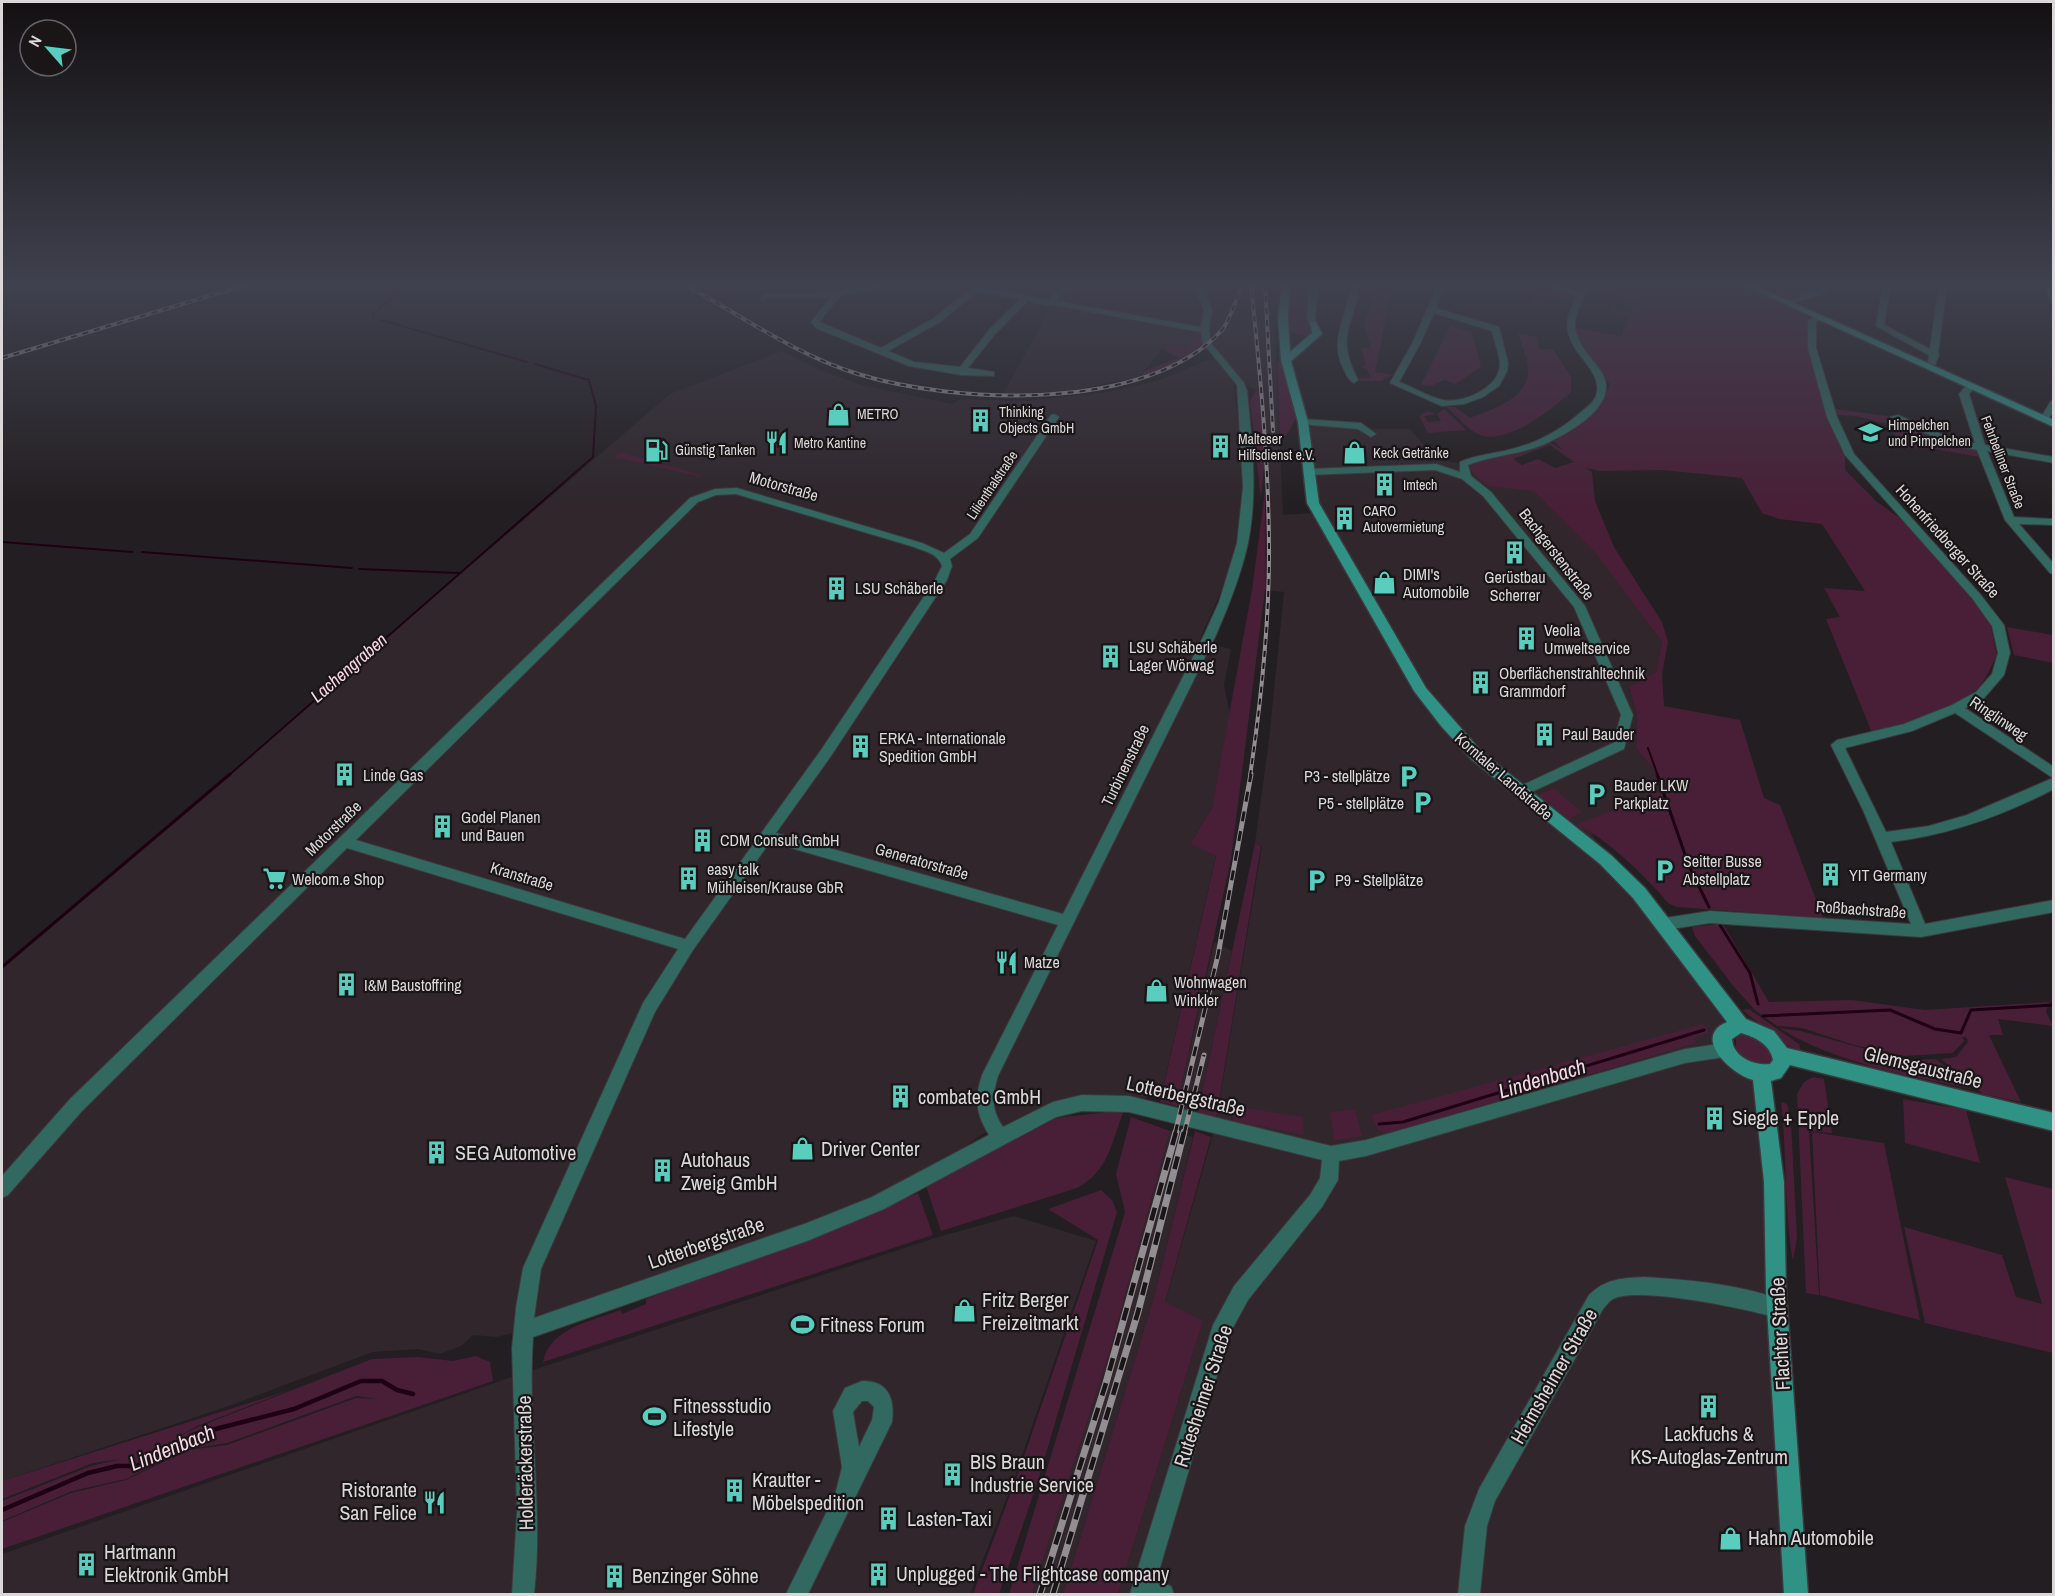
<svg xmlns="http://www.w3.org/2000/svg" width="2055" height="1596" font-family="'Archivo Narrow',sans-serif">
  <style>
    .built { fill: #30262c }
    .green { fill: #481f37; fill-rule: evenodd }
    .lines { fill: none; stroke-linecap: round; stroke-linejoin: round }
    .stream-far2 { stroke: #1f0012; stroke-width: 2 }
    .stream-far1 { stroke: #1f0012; stroke-width: 3 }
    .stream { stroke: #1f0012; stroke-width: 4.5 }
    .street-casing { stroke: #3d383b; stroke-width: 2 }
    .secondary-casing { stroke: #3d383b; stroke-width: 3 }
    .street { fill: #316860; fill-rule: evenodd }
    .secondary { fill: #309185; fill-rule: evenodd }
    .rail-far2-casing { stroke: #938e91; stroke-width: 4 }
    .rail-far1-casing { stroke: #938e91; stroke-width: 5 }
    .rail-casing { stroke: #938e91; stroke-width: 7 }
    .rail-far2 { stroke: #1a1517; stroke-width: 2; stroke-dasharray: 6; stroke-linecap: butt }
    .rail-far1 { stroke: #1a1517; stroke-width: 3; stroke-dasharray: 10; stroke-linecap: butt }
    .rail { stroke: #1a1517; stroke-width: 4.5; stroke-dasharray: 13; stroke-linecap: butt }
    .labels { text-anchor: middle; stroke-width: 4.5; stroke-linejoin: round; paint-order: stroke }
    .far-poi-label { font-size: 14px; fill: #dbd7d9; stroke: #1a1517; text-anchor: start }
    .far-street-label { font-size: 14px; fill: #dbd7d9; stroke: #1a1517 }
    .street-label { font-size: 16px; fill: #dbd7d9; stroke: #1a1517 }
    .poi-label { font-size: 16px; fill: #dbd7d9; stroke: #1a1517; text-anchor: start }
    .water-label { font-size: 18px; font-style: italic; fill: #f7d6e6; stroke: #1a1517 }
    .near-street-label { font-size: 20px; fill: #dbd7d9; stroke: #1a1517 }
    .near-poi-label { font-size: 20px; fill: #dbd7d9; stroke: #1a1517; text-anchor: start }
    .near-water-label { font-size: 21px; font-style: italic; fill: #f7d6e6; stroke: #1a1517 }
  </style>
  <rect width="100%" height="100%" fill="#231e21"/>
  <g class="built">
    <path d="M1073 284H1273L1283 515 1310 513 1317 517 1309 486 1316 477 1303 422 1365 429H1410L1436 460 1463 464 1551 488 1662 642 1656 672 1629 688 1637 715 1636 748 1669 788 1589 829 1615 874 1725 1022 1719 1035 1737 1070 1759 1084 1776 1291 1796 1594H1118L1203 1321 1165 1303 1215 1127 1262 846 1255 843 1269 740 1284 592 1265 590 1267 491 1259 391 1244 384 1232 370 1210 341 1214 335 1199 330 1187 348 1166 344 1139 377 1064 392 1003 394 1052 306Z"/>
    <path d="M782 351 820 370 861 385 952 404 961 399 1026 401 1109 392 1160 380 1205 361 1215 360 1233 382 1245 477 1234 562 1199 641 1231 649 1224 685 1230 714 1212 808 1190 844 1216 855 1162 1092 1129 1104 1034 1118 982 1134 918 1182 522 1331 496 1337 473 1335 461 1346 440 1354 418 1349 373 1352 226 1407 2 1481V969L670 394Z"/>
    <path d="M1214 942 1232 951 1198 1112 1177 1106Z"/>
    <path d="M1170 1131 1193 1137 1154 1297 1063 1594H1032L1110 1350Z"/>
    <path d="M1014 1216 1096 1241 1015 1476 970 1594H2V1554L503 1380 938 1237Z"/>
  </g>
  <g class="green">
    <path d="M1291 284H1310L1306 315 1312 332 1308 336 1297 335 1289 330Z"/>
    <path d="M1378 284H1393L1375 372 1392 375 1381 381H1361L1358 378 1371 377 1367 369 1361 367 1366 365 1361 348H1371L1364 325Z"/>
    <path d="M1543 284 1572 295 1574 299 1572 302 1547 297 1540 309 1529 307 1534 298 1539 295 1532 293 1534 291 1546 295 1552 290 1540 286Z"/>
    <path d="M1617 284H1825L1811 294 1789 302 1807 316 1808 347 1845 454V470L1876 501 1901 519 1967 590 1990 623 1997 656C1991 665 1986 680 1978 688 1959 707 1899 725 1872 733L1826 619 1840 617 1824 588 1865 591 1822 524 1779 519 1762 513 1742 478 1662 470 1600 471 1586 468 1592 472 1595 501 1614 547 1662 622 1668 642 1662 674 1664 706 1740 720 1764 798 1780 805 1823 918 1677 907 1669 904C1650 881 1603 834 1576 825L1669 788 1636 748 1637 715 1629 687 1656 672 1662 642 1596 553 1534 491 1488 486 1463 464 1548 441 1564 451 1553 441 1584 422 1603 401 1610 384 1598 372 1569 327 1621 336 1629 317 1609 311 1613 307 1630 314 1634 302 1612 297ZM1550 445 1574 462 1555 468 1538 459 1522 465 1513 459Z"/>
    <path d="M1450 326 1472 332 1481 367 1455 384 1445 380 1431 386 1421 385Z"/>
    <path d="M1198 331 1206 347 1175 365 1140 377 1144 371 1179 358 1163 349 1166 344 1187 348Z"/>
    <path d="M1518 333 1536 337 1540 349H1553L1571 377V392C1552 409 1506 447 1478 434 1466 428 1456 415 1446 407H1455L1470 418C1490 410 1525 400 1528 374 1530 362 1521 345 1518 333Z"/>
    <path d="M1280 360 1297 416 1286 436 1280 437 1277 363Z"/>
    <path d="M1256 390 1259 391 1265 455 1261 499 1250 401Z"/>
    <path d="M1444 409 1466 430 1428 433 1419 416 1427 411 1436 414 1424 416 1428 422 1441 421 1437 414Z"/>
    <path d="M1835 409 1887 416 1944 442 1976 448 1979 457 1936 449 1903 448 1888 424 1856 416 1837 415Z"/>
    <path d="M621 452 701 475 697 479 698 476 613 457Z"/>
    <path d="M1265 491V590L1231 859 1177 1106 1160 1102 1216 856 1190 844 1212 808 1252 590Z"/>
    <path d="M2007 627 2053 635V663L2014 655Z"/>
    <path d="M1553 788 1582 812 1569 819 1539 795Z"/>
    <path d="M1255 843 1261 846 1216 1119 1198 1112Z"/>
    <path d="M1717 924H1723L1769 1002 1852 1000 1925 1010 2049 1002 2046 1012 2053 1026 1998 1019 2003 1035H1989L2021 1102 1983 1094 1941 1059 1956 1057 1968 1042 1966 1037H1962L1964 1041 1953 1053 1904 1056 1854 1045 1802 1028 1777 1026 1756 1011 1734 987 1695 936 1692 927Z"/>
    <path d="M1749 1009 1799 1044 1801 1051 1786 1045 1742 1010Z"/>
    <path d="M1704 1024 1709 1033 1693 1037 1696 1043 1389 1133 1378 1130 1371 1115Z"/>
    <path d="M1779 1028 1801 1031 1905 1060 1936 1059 1971 1089C1906 1075 1836 1063 1779 1028Z"/>
    <path d="M1751 1034 1770 1047 1773 1059C1762 1073 1744 1061 1736 1050V1038L1739 1035Z"/>
    <path d="M1813 1077 1824 1079 1832 1133 1809 1131 1819 1295 1806 1293 1797 1094 1804 1082Z"/>
    <path d="M1903 1099 1966 1110 1980 1163 1905 1143Z"/>
    <path d="M1781 1102 1787 1104 1791 1122 1797 1238 1793 1261C1784 1211 1787 1154 1781 1102Z"/>
    <path d="M1234 1106 1303 1117 1304 1135 1234 1121Z"/>
    <path d="M1355 1109 1362 1136 1334 1141 1330 1112Z"/>
    <path d="M1108 1112 1123 1113C1110 1146 1109 1170 1077 1188L941 1231 925 1183 1055 1118Z"/>
    <path d="M1131 1117 1170 1131 1110 1350 1032 1594H1009L1125 1212 1116 1174Z"/>
    <path d="M1195 1131 1211 1137 1165 1302 1203 1321 1118 1594H1063L1154 1297Z"/>
    <path d="M1812 1132 1884 1143 1920 1320 1820 1295Z"/>
    <path d="M2005 1177 2053 1189V1353L1925 1323 1904 1227 2002 1255 2016 1297 2042 1304Z"/>
    <path d="M1101 1190 1112 1200 1117 1212 1038 1481 999 1594H973L1019 1471 1098 1240 1048 1209Z"/>
    <path d="M918 1193 933 1235 543 1362C549 1328 594 1320 621 1310L622 1314 646 1304V1299Z"/>
    <path d="M476 1356 490 1362 493 1381 2 1549V1522L71 1493 126 1480 188 1450 227 1445 356 1398 378 1399 356 1396 227 1443 188 1449 126 1479 72 1491 2 1521V1501L91 1466 121 1459 93 1463 2 1499V1481L290 1390 197 1426 178 1437 198 1427 372 1359 418 1357 453 1361Z"/>
  </g>
  <g class="lines">
    <g class="stream-far2">
      <path d="M379 309 408 284"/>
      <path d="M373 317 374 314"/>
      <path d="M381 320 527 362"/>
      <path d="M2 542 132 552"/>
      <path d="M142 552 352 568"/>
      <path d="M359 569 459 573"/>
      <path d="M1648 748 1658 776"/>
      <path d="M228 776 593 457 596 406 589 380 535 364"/>
    </g>
    <g class="stream-far1">
      <path d="M1657 774 1689 866 1709 907"/>
      <path d="M1720 925 1750 973 1758 1004"/>
      <path d="M2 967 230 774"/>
      <path d="M1763 1016 1890 1010 1935 1029 1961 1033 1971 1010 2054 1005"/>
      <path d="M1379 1124 1403 1122 1704 1030"/>
    </g>
    <path class="stream" d="M2 1510 88 1473 117 1466H137L196 1434 294 1409 361 1381H382L397 1390 413 1394"/>
    <defs>
      <g id="street">
        <path d="M880 284H898L840 296 819 322 881 348 934 318 971 288 972 284H980L979 287 1048 300 1063 284H1072L1056 301 1201 327 1204 309 1193 284H1201L1212 309 1209 330 1211 343 1244 383 1247 391C1252 442 1258 493 1248 543 1241 575 1229 605 1216 635L998 1076C992 1096 991 1110 1003 1127L1053 1102 1082 1095 1129 1096 1331 1146 1366 1140 1685 1049 1725 1043 1731 1045 1733 1050 1731 1055 1725 1057 1685 1063 1366 1156 1339 1161 1338 1180 1322 1207 1248 1300 1229 1335 1156 1581 1171 1586 1174 1594H1130L1213 1325 1234 1286 1310 1195 1320 1178 1322 1160 1129 1112 1082 1111 1056 1117 884 1209 807 1241 533 1337C527 1423 544 1509 534 1594H512L517 1512 512 1348 516 1308 523 1268 643 1003 678 949 347 848 82 1111 8 1195 2 1198V1176L70 1099 690 498 715 489 737 488 922 543 944 553 970 534 1051 415 1054 414 1059 417 978 538 950 559 952 566 947 580 831 756 776 833 1063 914 1204 635 1219 602 1237 543 1243 487 1237 385 1203 343 1201 332 1052 305 1048 306 1028 301 995 334 968 368 994 372V376L961 375 909 366 816 328 811 322 831 297 767 298 763 300 759 298 765 294 837 292ZM977 292 1020 299 989 330 960 367 914 362 888 351 940 322ZM736 494 914 547C926 552 937 553 942 566L935 580 821 750 685 939 356 840 698 502 716 495ZM770 842 1058 925 982 1075C974 1099 976 1114 989 1135L872 1197 807 1223 534 1318 541 1269 655 1012 693 950Z"/>
        <path d="M1310 284H1318L1315 317 1317 324 1313 327 1309 324 1307 317Z"/>
        <path d="M1352 284H1360C1353 329 1335 334 1358 380L1354 383C1348 380 1346 374 1343 368 1329 339 1347 313 1352 284Z"/>
        <path d="M1438 284H1446L1436 308 1499 327 1508 363 1507 371 1499 386 1483 397 1464 404 1442 406 1390 383 1413 342ZM1434 313 1492 331C1494 341 1499 352 1500 363 1501 387 1463 404 1443 400 1428 397 1413 387 1399 382L1421 342Z"/>
        <path d="M1546 284H1558L1580 292 1585 284H1593C1585 296 1575 310 1575 325 1576 345 1592 357 1602 373 1620 403 1574 430 1551 441 1525 455 1495 454 1468 465L1471 476 1491 492 1585 606 1633 715 1624 749 1521 797 1514 792 1516 788 1613 743 1621 715 1574 607 1483 496 1462 479 1435 470 1308 475 1303 472 1308 469 1436 464 1460 472V462C1475 455 1492 454 1508 450 1535 444 1560 431 1581 412 1586 408 1594 402 1596 396 1607 362 1544 348 1577 297Z"/>
        <path d="M1823 284H1832L1823 294 1786 305 1782 303 1817 290Z"/>
        <path d="M1883 284H1891L1884 325 1930 349 1939 284H1947L1938 353 1939 355 1935 365 1928 363 1929 355 1876 326Z"/>
        <path d="M2045 284H2053L2054 303 2050 301Z"/>
        <path d="M1819 316 1823 318 1816 322V348L1837 417 1854 454 1980 594 2004 625 2010 653 2004 675 1984 698 1965 708 2054 767V789C2002 816 1949 835 1891 842L1925 924 2054 900V912L1921 937 1710 923 1665 930 1660 928 1658 924 1660 920 1665 918 1710 911 1911 924 1863 810 1831 745 1837 740 1904 724 1952 705 1976 692 1992 674 1998 653 1992 626 1972 598 1845 455 1827 417 1808 348V321ZM1955 713 2053 778 1967 815 1929 826 1886 832 1845 748 1912 731Z"/>
        <path d="M1967 385 1975 387 1969 394 1985 445 2054 457V463L1987 451 2014 517 2054 519V525L2019 524 2054 564V574L2050 573 2005 520 1977 450 1952 445 1890 417 1898 415 1957 441 1975 443 1959 394Z"/>
        <path d="M2054 400V411L2049 418 2037 420V416L2043 414 2051 401Z"/>
        <path d="M1303 419 1361 423 1376 434 1371 437 1358 429 1300 424 1298 422Z"/>
        <path d="M1644 1277C1690 1280 1741 1284 1784 1301L1787 1308 1784 1315 1777 1318C1747 1309 1638 1286 1613 1299 1609 1301 1606 1306 1603 1309L1495 1501 1487 1526 1480 1594H1458L1465 1526 1479 1489 1589 1295C1605 1279 1622 1278 1644 1277Z"/>
        <path d="M862 1381C889 1380 895 1400 892 1422L808 1594H786L835 1495 842 1467 833 1411 845 1388ZM862 1401H868L874 1407 872 1420 859 1447 853 1412Z"/>
      </g>
      <g id="secondary">
        <path d="M1282 284H1290L1288 318 1290 352 1312 333 1310 322H1316L1322 334 1291 361 1308 422 1319 503 1426 688 1481 751 1612 856 1645 888 1746 1019 1774 1031 1787 1048 2054 1113V1131L1790 1065 1781 1078 1771 1081 1784 1182 1786 1291 1808 1594H1784L1766 1291 1764 1182 1753 1080C1731 1074 1691 1037 1727 1022L1633 898 1600 864 1471 759 1441 726 1414 691 1307 503 1298 422 1281 360 1278 318ZM1741 1033C1755 1037 1770 1044 1773 1060L1770 1064C1754 1066 1733 1057 1732 1039Z"/>
        <path d="M1741 284H1752L2054 420V427Z"/>
      </g>
    </defs>
    <use href="#street" class="street-casing"/>
    <use href="#secondary" class="secondary-casing"/>
    <use href="#street" class="street"/>
    <use href="#secondary" class="secondary"/>
    <defs>
      <g id="rail-far2">
        <path d="M684 284C740 315 796 355 858 374 955 404 1148 413 1222 330 1231 319 1236 298 1242 284"/>
        <path d="M1265 284 1273 431"/>
        <path d="M2 358 249 284"/>
        <path d="M1250 776C1261 702 1269 627 1269 553 1269 463 1260 373 1251 284"/>
      </g>
      <g id="rail-far1">
        <path d="M1175 1134 1218 955 1251 774"/>
        <path d="M1184 1134 1204 1055"/>
      </g>
      <g id="rail">
        <path d="M1040 1594 1106 1383 1176 1132"/>
        <path d="M1053 1594 1138 1312 1184 1132"/>
      </g>
    </defs>
    <use href="#rail-far2" class="rail-far2-casing"/>
    <use href="#rail-far1" class="rail-far1-casing"/>
    <use href="#rail" class="rail-casing"/>
    <use href="#rail-far2" class="rail-far2"/>
    <use href="#rail-far1" class="rail-far1"/>
    <use href="#rail" class="rail"/>
  </g>
  <linearGradient id="sky" x2="0" y2="1"><stop stop-color="#131012"/><stop offset="0.56" stop-color="#3f414e"/><stop offset="1" stop-color="#3f414e" stop-opacity="0"/></linearGradient>
  <rect width="2055" height="508" fill="url(#sky)"/>
  <defs>
    <symbol id="shop-bare" viewBox="-9 -9 18 18"><path d="M-5-2.5h2.3a2.7 3.5 0 0 1 5.4 0H5L5.5 6h-11ZM-1.5-2.5h3a1.5 2.3 0 0 0-3 0Z" fill="#59cebf" stroke="#1a1517" stroke-width="2.5" paint-order="stroke"/></symbol>
    <symbol id="building-bare" viewBox="-9 -9 18 18"><path d="M-4-6H4V6H1V3H-1V6H-4ZM-2.5-4.3h1.7v1.8h-1.7ZM.8-4.3h1.7v1.8H.8ZM-2.5-1h1.7V.8h-1.7ZM.8-1h1.7V.8H.8Z" fill="#59cebf" stroke="#1a1517" stroke-width="2.5" paint-order="stroke"/></symbol>
    <symbol id="school-bare" viewBox="-9 -9 18 18"><path d="M0-5L7-2L0 1L-7-2ZM-4 1L0 2.5L4 1V4Q0 6-4 4Z" fill="#59cebf" stroke="#1a1517" stroke-width="2.5" paint-order="stroke"/></symbol>
    <symbol id="restaurant-bare" viewBox="-9 -9 18 18"><path d="M-5-6h1v4h1v-4h1v4h1v-4h1v5L-1.5 .5V6h-2V.5L-5-1ZM5-6V6H3V1.5H1.5Q1.5-4 5-6Z" fill="#59cebf" stroke="#1a1517" stroke-width="2.5" paint-order="stroke"/></symbol>
    <symbol id="fuel-bare" viewBox="-9 -9 18 18"><path d="M-5.5-6h7V0h2V4h1.3V-2.5L3-4.5l.8-.8L6-3V5H2.5V1h-1V6h-7ZM-4.2-4.7v3.2H.2V-4.7Z" fill="#59cebf" stroke="#1a1517" stroke-width="2.5" paint-order="stroke"/></symbol>
    <symbol id="parking-bare" viewBox="-9 -9 18 18"><path d="M-3.5-5.5H1a3.5 3.5 0 0 1 0 7H-1V5.5H-3.5ZM-1-3.4V-.6H.8a1.4 1.4 0 0 0 0-2.8Z" fill="#59cebf" stroke="#1a1517" stroke-width="2.5" paint-order="stroke"/></symbol>
    <symbol id="supermarket-bare" viewBox="-9 -9 18 18"><path d="M-6-5.5h2.5l.6 2H6L4.5 2H-2.5L-4.4-4H-6ZM-1.5 3.2a1.3 1.3 0 1 0 .1 0ZM3 3.2a1.3 1.3 0 1 0 .1 0Z" fill="#59cebf" stroke="#1a1517" stroke-width="2.5" paint-order="stroke"/></symbol>
    <symbol id="stadium-bare" viewBox="-9 -9 18 18"><path d="M0-5a6.5 5 0 1 0 0 10a6.5 5 0 1 0 0-10ZM-3.5-1.8h7v3.6h-7Z" fill="#59cebf" stroke="#1a1517" stroke-width="2.5" paint-order="stroke"/></symbol>
  </defs>
  <g fill-rule="evenodd">
    <use href="#shop-bare" x="822" y="398" width="33" height="33"/>
    <use href="#building-bare" x="964" y="404" width="33" height="33"/>
    <use href="#school-bare" x="1854" y="416" width="33" height="33"/>
    <use href="#restaurant-bare" x="760" y="426" width="33" height="33"/>
    <use href="#building-bare" x="1204" y="430" width="33" height="33"/>
    <use href="#fuel-bare" x="640" y="434" width="33" height="33"/>
    <use href="#shop-bare" x="1338" y="436" width="33" height="33"/>
    <use href="#building-bare" x="1368" y="468" width="33" height="33"/>
    <use href="#building-bare" x="1328" y="502" width="33" height="33"/>
    <use href="#building-bare" x="1498" y="536" width="33" height="33"/>
    <use href="#shop-bare" x="1368" y="566" width="33" height="33"/>
    <use href="#building-bare" x="820" y="572" width="33" height="33"/>
    <use href="#building-bare" x="1510" y="622" width="33" height="33"/>
    <use href="#building-bare" x="1094" y="640" width="33" height="33"/>
    <use href="#building-bare" x="1464" y="666" width="33" height="33"/>
    <use href="#building-bare" x="1528" y="718" width="33" height="33"/>
    <use href="#building-bare" x="844" y="730" width="33" height="33"/>
    <use href="#building-bare" x="328" y="758" width="33" height="33"/>
    <use href="#parking-bare" x="1392" y="760" width="33" height="33"/>
    <use href="#parking-bare" x="1580" y="778" width="33" height="33"/>
    <use href="#parking-bare" x="1406" y="786" width="33" height="33"/>
    <use href="#building-bare" x="426" y="810" width="33" height="33"/>
    <use href="#building-bare" x="686" y="824" width="33" height="33"/>
    <use href="#parking-bare" x="1648" y="854" width="33" height="33"/>
    <use href="#building-bare" x="1814" y="858" width="33" height="33"/>
    <use href="#building-bare" x="672" y="862" width="33" height="33"/>
    <use href="#supermarket-bare" x="258" y="862" width="33" height="33"/>
    <use href="#parking-bare" x="1300" y="864" width="33" height="33"/>
    <use href="#restaurant-bare" x="990" y="946" width="33" height="33"/>
    <use href="#building-bare" x="330" y="968" width="33" height="33"/>
    <use href="#shop-bare" x="1140" y="974" width="33" height="33"/>
    <use href="#building-bare" x="884" y="1080" width="33" height="33"/>
    <use href="#building-bare" x="1698" y="1102" width="33" height="33"/>
    <use href="#shop-bare" x="786" y="1132" width="33" height="33"/>
    <use href="#building-bare" x="420" y="1136" width="33" height="33"/>
    <use href="#building-bare" x="646" y="1154" width="33" height="33"/>
    <use href="#shop-bare" x="948" y="1294" width="33" height="33"/>
    <use href="#stadium-bare" x="786" y="1308" width="33" height="33"/>
    <use href="#building-bare" x="1692" y="1390" width="33" height="33"/>
    <use href="#stadium-bare" x="638" y="1400" width="33" height="33"/>
    <use href="#building-bare" x="936" y="1458" width="33" height="33"/>
    <use href="#building-bare" x="718" y="1474" width="33" height="33"/>
    <use href="#restaurant-bare" x="418" y="1486" width="33" height="33"/>
    <use href="#building-bare" x="872" y="1502" width="33" height="33"/>
    <use href="#shop-bare" x="1714" y="1522" width="33" height="33"/>
    <use href="#building-bare" x="70" y="1548" width="33" height="33"/>
    <use href="#building-bare" x="862" y="1558" width="33" height="33"/>
    <use href="#building-bare" x="598" y="1560" width="33" height="33"/>
  </g>
  <g class="labels">
    <g class="far-poi-label">
      <text x="999" y="417">Thinking<tspan x="999" dy="16">Objects GmbH</tspan></text>
      <text x="857" y="419">METRO</text>
      <text x="1888" y="430">Himpelchen<tspan x="1888" dy="16">und Pimpelchen</tspan></text>
      <text x="1238" y="444">Malteser<tspan x="1238" dy="16">Hilfsdienst e.V.</tspan></text>
      <text x="794" y="448">Metro Kantine</text>
      <text x="675" y="455">Günstig Tanken</text>
      <text x="1373" y="458">Keck Getränke</text>
      <text x="1403" y="490">Imtech</text>
      <text x="1363" y="516">CARO<tspan x="1363" dy="16">Autovermietung</tspan></text>
    </g>
    <g class="far-street-label">
      <text transform="translate(2003 462) rotate(69)" y="5">Fehrbelliner Straße</text>
      <text transform="translate(992 485) rotate(-56)" y="5">Lilienthalstraße</text>
    </g>
    <g class="street-label">
      <text transform="translate(784 486) rotate(16)" y="6">Motorstraße</text>
      <text transform="translate(1948 541) rotate(48)" y="6">Hohenfriedberger Straße</text>
      <text transform="translate(1557 554) rotate(52)" y="6">Bachgerstenstraße</text>
      <text transform="translate(1999 718) rotate(34)" y="6">Ringlinweg</text>
      <text transform="translate(1125 765) rotate(-64)" y="6">Turbinenstraße</text>
      <text transform="translate(1504 776) rotate(41)" y="6">Korntaler Landstraße</text>
      <text transform="translate(333 828) rotate(-44)" y="6">Motorstraße</text>
      <text transform="translate(922 861) rotate(16)" y="6">Generatorstraße</text>
      <text transform="translate(522 876) rotate(17)" y="6">Kranstraße</text>
      <text transform="translate(1861 909) rotate(4)" y="6">Roßbachstraße</text>
    </g>
    <g class="poi-label">
      <text x="1403" y="580">DIMI's<tspan x="1403" dy="18">Automobile</tspan></text>
      <text x="1515" y="583" text-anchor="middle">Gerüstbau<tspan x="1515" dy="18">Scherrer</tspan></text>
      <text x="855" y="594">LSU Schäberle</text>
      <text x="1544" y="636">Veolia<tspan x="1544" dy="18">Umweltservice</tspan></text>
      <text x="1129" y="653">LSU Schäberle<tspan x="1129" dy="18">Lager Wörwag</tspan></text>
      <text x="1499" y="679">Oberflächenstrahltechnik<tspan x="1499" dy="18">Grammdorf</tspan></text>
      <text x="1562" y="740">Paul Bauder</text>
      <text x="879" y="744">ERKA - Internationale<tspan x="879" dy="18">Spedition GmbH</tspan></text>
      <text x="363" y="781">Linde Gas</text>
      <text x="1390" y="782" text-anchor="end">P3 - stellplätze</text>
      <text x="1614" y="791">Bauder LKW<tspan x="1614" dy="18">Parkplatz</tspan></text>
      <text x="1404" y="809" text-anchor="end">P5 - stellplätze</text>
      <text x="461" y="823">Godel Planen<tspan x="461" dy="18">und Bauen</tspan></text>
      <text x="720" y="846">CDM Consult GmbH</text>
      <text x="1683" y="867">Seitter Busse<tspan x="1683" dy="18">Abstellplatz</tspan></text>
      <text x="707" y="875">easy talk<tspan x="707" dy="18">Mühleisen/Krause GbR</tspan></text>
      <text x="1849" y="881">YIT Germany</text>
      <text x="292" y="885">Welcom.e Shop</text>
      <text x="1335" y="886">P9 - Stellplätze</text>
      <text x="1024" y="968">Matze</text>
      <text x="1174" y="988">Wohnwagen<tspan x="1174" dy="18">Winkler</tspan></text>
      <text x="364" y="991">I&amp;M Baustoffring</text>
    </g>
    <g class="water-label">
      <text transform="translate(349 668) rotate(-41)" y="6">Lachengraben</text>
    </g>
    <g class="near-street-label">
      <text transform="translate(1923 1067) rotate(14)" y="7">Glemsgaustraße</text>
      <text transform="translate(1186 1096) rotate(13)" y="7">Lotterbergstraße</text>
      <text transform="translate(706 1243) rotate(-19)" y="7">Lotterbergstraße</text>
      <text transform="translate(1780 1334) rotate(-93)" y="7">Flachter Straße</text>
      <text transform="translate(1554 1376) rotate(-60)" y="7">Heimsheimer Straße</text>
      <text transform="translate(1203 1396) rotate(-72)" y="7">Rutesheimer Straße</text>
      <text transform="translate(525 1463) rotate(-91)" y="7">Holderäckerstraße</text>
    </g>
    <g class="near-poi-label">
      <text x="918" y="1104">combatec GmbH</text>
      <text x="1732" y="1125">Siegle + Epple</text>
      <text x="821" y="1156">Driver Center</text>
      <text x="455" y="1160">SEG Automotive</text>
      <text x="681" y="1167">Autohaus<tspan x="681" dy="23">Zweig GmbH</tspan></text>
      <text x="982" y="1307">Fritz Berger<tspan x="982" dy="23">Freizeitmarkt</tspan></text>
      <text x="820" y="1332">Fitness Forum</text>
      <text x="673" y="1413">Fitnessstudio<tspan x="673" dy="23">Lifestyle</tspan></text>
      <text x="1709" y="1441" text-anchor="middle">Lackfuchs &amp;<tspan x="1709" dy="23">KS-Autoglas-Zentrum</tspan></text>
      <text x="970" y="1469">BIS Braun<tspan x="970" dy="23">Industrie Service</tspan></text>
      <text x="752" y="1487">Krautter -<tspan x="752" dy="23">Möbelspedition</tspan></text>
      <text x="417" y="1497" text-anchor="end">Ristorante<tspan x="417" dy="23">San Felice</tspan></text>
      <text x="907" y="1526">Lasten-Taxi</text>
      <text x="1748" y="1545">Hahn Automobile</text>
      <text x="104" y="1559">Hartmann<tspan x="104" dy="23">Elektronik GmbH</tspan></text>
      <text x="896" y="1581">Unplugged - The Flightcase company</text>
      <text x="632" y="1583">Benzinger Söhne</text>
    </g>
    <g class="near-water-label">
      <text transform="translate(1542 1079) rotate(-17)" y="7">Lindenbach</text>
      <text transform="translate(172 1448) rotate(-22)" y="7">Lindenbach</text>
    </g>
  </g>
  <rect width="2055" height="1596" fill="none" stroke="#dbd7d9" stroke-width="6"/>
  <g transform="translate(48 48) rotate(298)"><circle r="28" fill="#1a1517" stroke="#676365" stroke-width="1.5"/>
  <path d="M0-4.5L10 22L0 15L-10 22Z" fill="#59cebf"/>
  <text y="-9" font-size="16" font-weight="bold" text-anchor="middle" fill="#dbd7d9">N</text>
  </g>
</svg>
